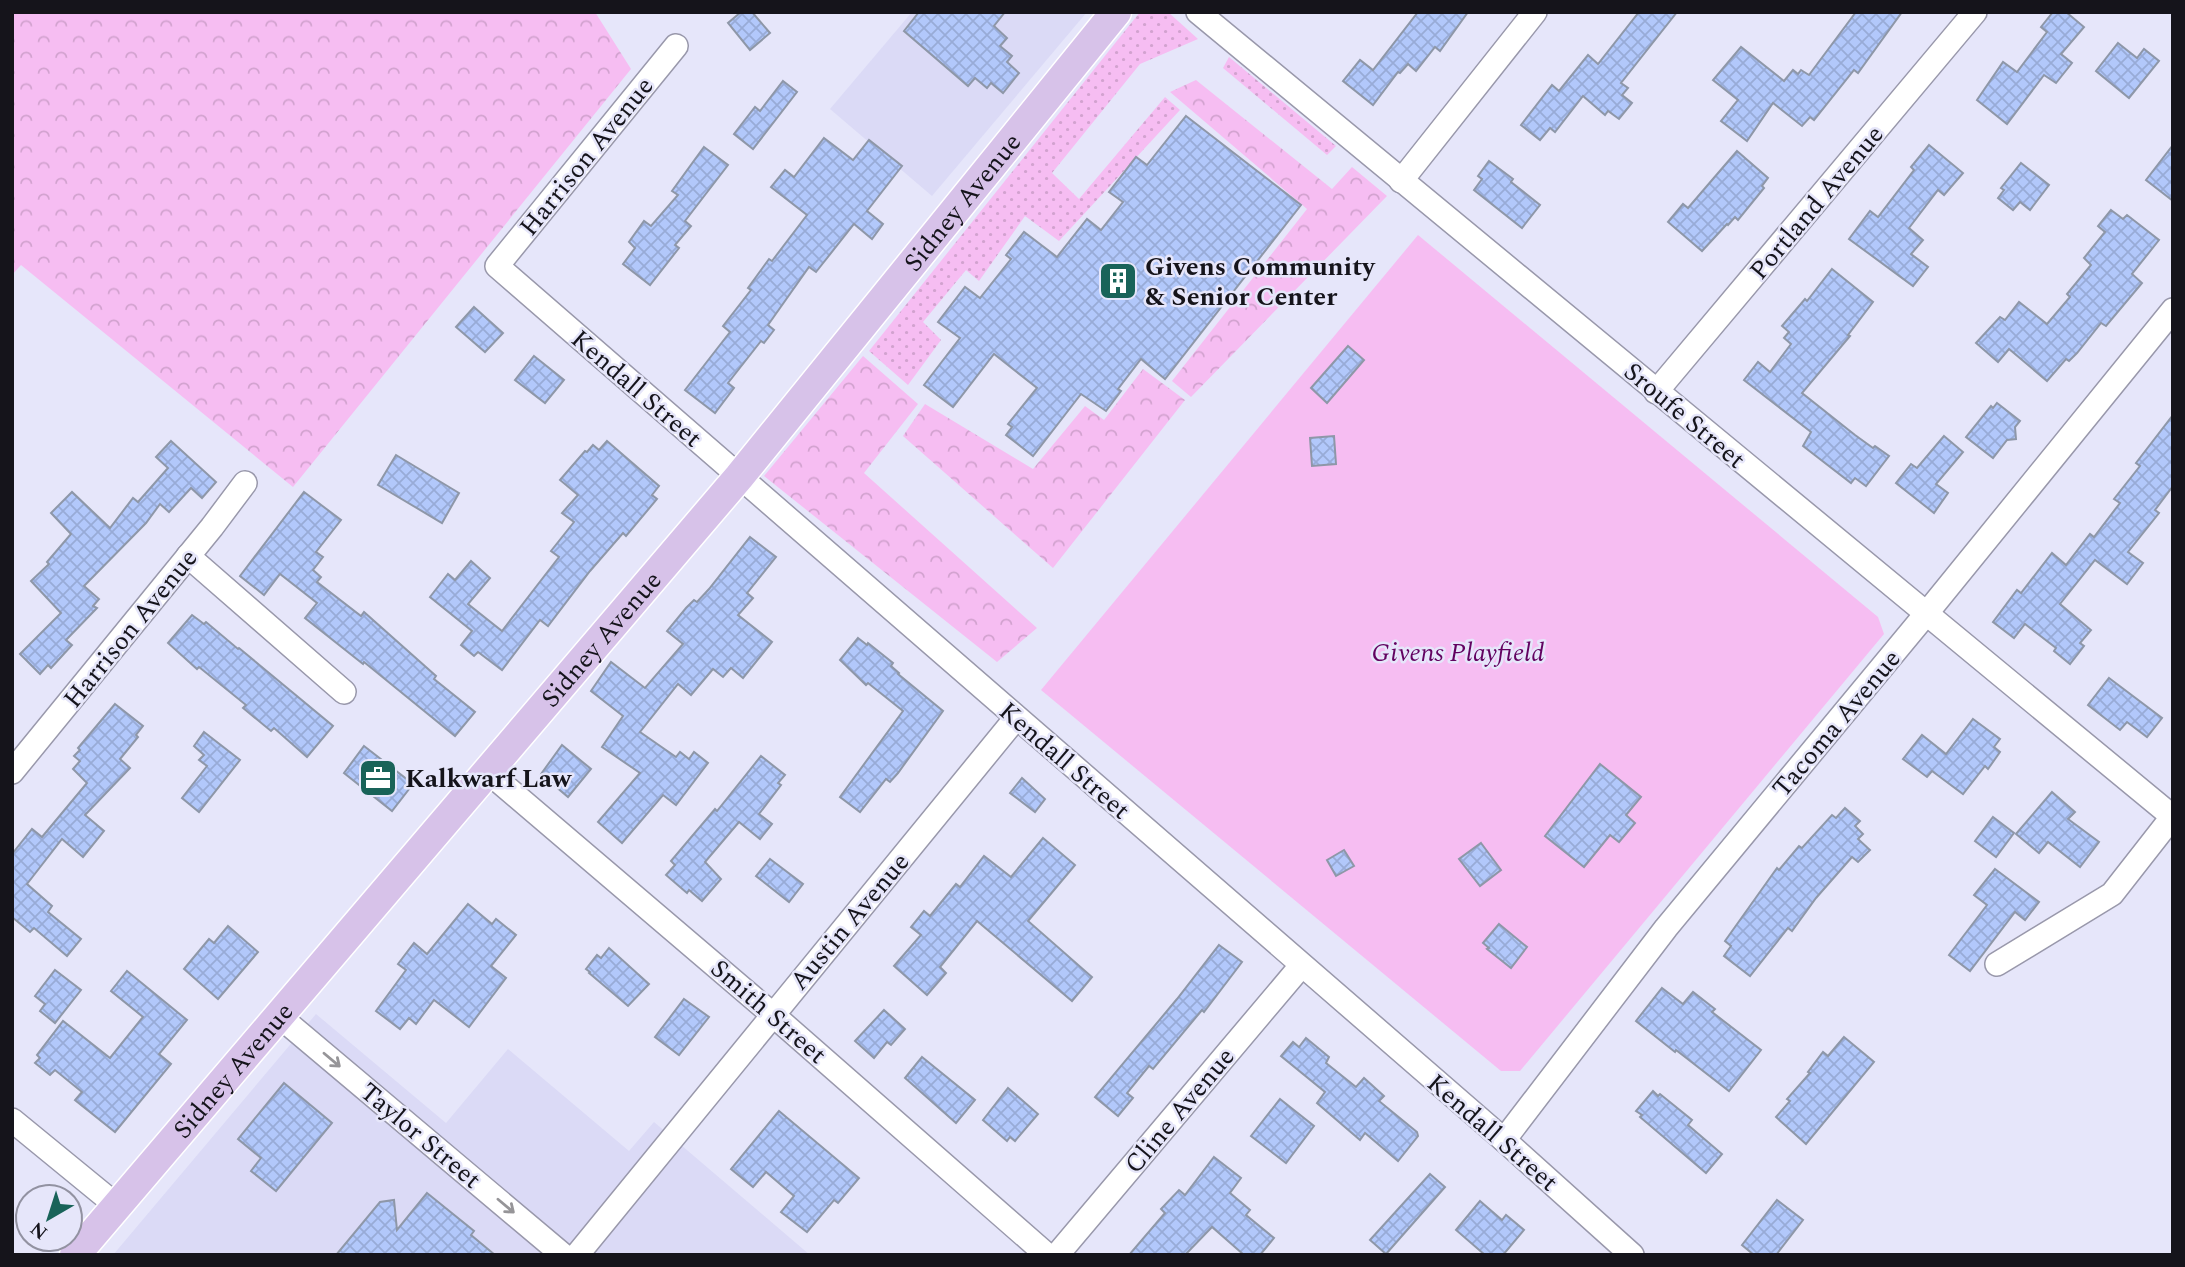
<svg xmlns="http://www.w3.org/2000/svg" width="2185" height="1267" font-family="Spectral,serif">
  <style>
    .built { fill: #dbdaf6 }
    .grass { fill: url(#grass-dots) }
    .forest { fill: url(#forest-crowns) }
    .green { fill: #f6bdf2 }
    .building { fill: url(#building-cross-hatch); stroke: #8e97a8; stroke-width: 2 }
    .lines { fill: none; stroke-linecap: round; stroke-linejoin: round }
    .minor-casing { stroke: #9998ab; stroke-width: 26 }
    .major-casing { stroke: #fff; stroke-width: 33 }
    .minor { stroke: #fff; stroke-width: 23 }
    .major { stroke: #d7c2e9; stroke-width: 30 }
    .oneway { stroke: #969598 }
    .labels { text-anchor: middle; stroke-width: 5; stroke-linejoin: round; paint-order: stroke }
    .street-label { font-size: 26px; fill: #15141b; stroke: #e6e6fa }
    .poi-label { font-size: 26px; font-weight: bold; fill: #15141b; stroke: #e6e6fa; text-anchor: start }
    .park-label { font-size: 26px; font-style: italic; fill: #620361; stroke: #e6e6fa }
  </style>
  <defs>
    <pattern id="grass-dots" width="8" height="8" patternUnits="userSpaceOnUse" patternTransform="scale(1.75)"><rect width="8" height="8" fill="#f6bdf2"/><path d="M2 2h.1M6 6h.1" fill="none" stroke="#d2a2cf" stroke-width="1.8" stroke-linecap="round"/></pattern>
    <pattern id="forest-crowns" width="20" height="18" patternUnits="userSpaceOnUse" patternTransform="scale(1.75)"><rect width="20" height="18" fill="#f6bdf2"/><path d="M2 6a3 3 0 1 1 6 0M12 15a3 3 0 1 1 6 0" fill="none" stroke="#d2a2cf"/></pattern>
    <pattern id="building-cross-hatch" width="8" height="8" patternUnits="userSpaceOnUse" patternTransform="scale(1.75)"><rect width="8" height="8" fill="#b2c8fb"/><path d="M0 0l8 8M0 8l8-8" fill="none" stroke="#98abd7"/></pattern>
  </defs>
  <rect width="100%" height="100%" fill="#e6e6fa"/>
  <g class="built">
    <path d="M912 12H1087L932 196 830 109Z"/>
    <path d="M316 1014 446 1123 508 1049 629 1151 654 1122 810 1255H113Z"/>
  </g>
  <g class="grass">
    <path d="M1140 12H1168L1198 39 1140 64 1052 173 1079 199 1165 97 1180 110 1059 241 1025 216 979 281 966 270 923 322 941 340 908 385 869 351Z"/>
    <path d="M1229 57 1336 146 1327 155 1223 68Z"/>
  </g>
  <g class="forest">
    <path d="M12 12H595L631 69 293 487 21 265 12 275Z"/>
    <path d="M1196 80 1332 189 1352 167 1387 196 1191 397 1172 381 1307 209 1170 92Z"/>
    <path d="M863 356 918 404 864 473 1037 628 997 662 764 476Z"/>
    <path d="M1143 369 1185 400 1053 568 903 436 925 404 1033 469 1085 406 1104 420Z"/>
  </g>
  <path class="green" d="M1418 235 1878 617 1884 634 1520 1071H1501L1041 690Z"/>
  <g class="building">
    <path d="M741 12H752L770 33 750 50 728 23Z"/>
    <path d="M919 12H1005L994 26 1007 38 1000 46 1012 56 1007 62 1019 73 1003 93 991 83 987 88 975 78 968 86 904 31Z"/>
    <path d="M1418 12H1468L1440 51 1435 47 1416 71 1408 64 1400 73 1398 72 1373 105 1343 81 1360 60 1373 70Z"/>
    <path d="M1639 12H1677L1621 83 1628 88 1622 95 1632 103 1619 119 1608 111 1605 115 1583 96 1555 132 1550 128 1540 140 1521 125 1552 85 1559 91 1588 55 1598 64Z"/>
    <path d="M1856 12H1902L1858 73 1854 70 1814 120 1810 117 1802 126 1773 103 1747 141 1721 121 1738 100 1713 80 1741 47 1784 81 1793 70 1798 74 1801 70 1809 75Z"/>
    <path d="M2053 12H2066L2084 27 2061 54 2072 63 2056 83 2044 75 2007 124 1977 100 2003 62 2017 72 2047 32 2041 27Z"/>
    <path d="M2118 43 2137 58 2144 49 2159 61 2129 98 2096 71Z"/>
    <path d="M783 81 797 92 753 149 734 134 755 107 760 111Z"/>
    <path d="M1186 116 1301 205 1165 379 1141 359 1118 389 1121 391 1106 411 1081 394 1033 456 1006 435 1012 427 1008 424 1037 388 994 354 953 407 924 385 960 338 938 322 965 287 980 298 1011 259 1006 255 1024 232 1057 257 1087 219 1101 230 1123 202 1109 192 1136 157 1147 165Z"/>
    <path d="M824 138 853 160 869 140 902 166 867 211 883 224 872 239 854 224 816 272 809 267 768 325 774 330 764 343 761 341 728 383 734 388 715 413 685 390 730 332 723 326 751 290 748 288 769 259 772 261 807 215 771 187 785 170 794 177Z"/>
    <path d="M1929 145 1963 173 1944 195 1938 190 1909 228 1923 240 1911 254 1928 267 1913 286 1849 239 1870 211 1878 217 1914 170 1911 167Z"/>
    <path d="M2173 145V201L2146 180Z"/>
    <path d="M704 147 728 165 685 221 691 226 675 245 679 248 650 285 623 264 635 248 629 242 644 221 651 226 678 195 672 191Z"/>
    <path d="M1737 151 1768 178 1762 186 1764 188 1738 220 1735 217 1728 225 1727 224 1702 251 1668 222 1683 204 1688 208Z"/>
    <path d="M1489 161 1513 179 1511 182 1540 205 1522 228 1474 190 1482 179 1478 176Z"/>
    <path d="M2021 163 2049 185 2030 210 2020 202 2013 210 1998 198 2004 190 2001 188Z"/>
    <path d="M2111 210 2123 219 2127 215 2159 240 2132 274 2142 283 2106 326 2101 323 2077 353 2069 361 2066 359 2047 381 2009 349 1998 362 1976 343 2000 317 2005 320 2019 302 2047 324 2070 297 2067 294 2091 265 2084 258 2105 232 2098 226Z"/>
    <path d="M1832 269 1873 302 1848 335 1850 336 1802 393 1855 435 1873 448 1875 446 1889 456 1866 486 1855 478 1851 483 1803 446 1811 432 1744 380 1758 362 1770 372 1791 344 1784 338 1789 332 1782 326 1805 299 1807 301Z"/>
    <path d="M474 307 503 333 485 352 456 327Z"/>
    <path d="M1348 346 1364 360 1327 403 1311 388Z"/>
    <path d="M534 356 564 380 545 403 515 380Z"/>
    <path d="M1997 403 2020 421 2015 427 2016 439 2007 440 1993 458 1966 437 1991 406 1993 408Z"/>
    <path d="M2173 415V486L2155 510 2159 513 2128 552 2143 563 2127 584 2095 560 2060 604 2091 630 2080 643 2084 646 2070 664 2054 651 2056 648 2025 624 2014 638 1993 622 2017 590 2021 593 2052 553 2066 565 2090 534 2094 537 2120 503 2114 499 2140 466 2136 463Z"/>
    <path d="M1334 436 1336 464 1312 466 1310 438Z"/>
    <path d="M1944 436 1963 452 1936 484 1948 493 1934 513 1896 483 1911 464 1917 468Z"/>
    <path d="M171 441 216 482 202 498 191 488 169 512 160 504 146 523 84 586 99 599 93 606 97 608 66 640 72 645 51 668 48 665 40 674 20 654 61 613 31 581 49 564 47 562 71 534 51 513 72 492 110 528 133 498 138 502 168 468 156 457Z"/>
    <path d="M607 441 659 486 652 495 657 499 626 536 623 533 590 571 548 626 540 620 502 670 478 652 474 656 461 645 472 631 430 597 448 574 455 580 471 561 490 578 468 604 502 631 559 557 551 551 574 522 562 513 578 495 560 480 585 451 587 452 593 445 599 450Z"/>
    <path d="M396 455 459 493 442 523 378 485Z"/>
    <path d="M304 492 341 520 316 552 323 557 313 570 321 577 317 582 361 616 364 612 436 676 434 679 475 712 455 736 364 662 363 664 305 618 317 603 280 574 264 595 240 576Z"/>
    <path d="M750 537 776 557 747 593 753 598 738 615 772 642 743 678 731 668 723 677 713 669 691 695 678 684 640 732 676 757 680 752 689 759 694 752 708 763 676 805 663 795 622 843 598 822 640 773 602 747 623 716 591 691 611 662 645 688 683 644 667 631 686 608 694 600 697 602 709 589Z"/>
    <path d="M192 615 204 624 206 622 238 649 239 648 333 726 307 757 274 728 271 731 243 708 246 705 199 667 197 669 168 643Z"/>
    <path d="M858 638 867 645 868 643 893 663 891 666 899 673 898 674 943 711 898 773 890 782 886 779 860 812 840 797 903 711 868 683 866 685 840 660Z"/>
    <path d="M2109 678 2162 718 2147 737 2127 722 2120 730 2088 705Z"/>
    <path d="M115 704 143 726 136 735 138 737 120 759 130 768 85 815 104 831 83 857 62 839 27 884 52 906 48 912 81 939 67 956 34 928 30 932 12 917V854L32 829 42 837 87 783 73 769 80 761 74 756 80 750 78 748Z"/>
    <path d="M1973 719 2000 739 1994 747 2000 752 1988 769 1985 766 1963 794 1932 771 1927 777 1903 759 1922 735 1946 754Z"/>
    <path d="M204 732 240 760 199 812 182 798 207 766 199 760 204 755 194 746Z"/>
    <path d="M562 745 591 769 568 797 541 774Z"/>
    <path d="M364 746 413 784 392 811 344 773Z"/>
    <path d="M761 756 785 775 778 783 781 785 759 814 772 824 760 839 739 822 705 862 721 879 702 901 689 890 687 893 666 875 675 865 671 861 715 809 717 811Z"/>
    <path d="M1600 764 1641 797 1626 815 1635 823 1619 842 1610 835 1584 867 1545 836Z"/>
    <path d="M1022 778 1045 799 1035 812 1010 793Z"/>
    <path d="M2052 792 2075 812 2068 819 2099 842 2080 867 2048 842 2039 853 2016 834Z"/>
    <path d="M1845 808 1860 821 1855 826 1863 834 1858 839 1870 850 1858 862 1852 857 1816 898 1792 931 1788 928 1750 976 1724 956 1731 946 1725 941 1777 868 1779 870 1799 846 1802 848 1832 815 1836 818Z"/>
    <path d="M1993 817 2014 833 1996 857 1975 841Z"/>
    <path d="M1043 838 1075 865 1028 921 1092 977 1072 1001 977 921 940 967 946 973 927 995 894 966 921 935 911 927 924 911 930 916 956 884 960 887 984 856 1011 877Z"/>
    <path d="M1481 843 1501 870 1480 886 1459 859Z"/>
    <path d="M1344 850 1354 866 1336 876 1327 860Z"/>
    <path d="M770 859 803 884 789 902 756 876Z"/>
    <path d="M1995 869 2039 902 2025 920 2015 912 1970 971 1949 955 1987 905 1974 895Z"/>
    <path d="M468 904 492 924 496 919 516 935 491 966 506 978 469 1027 434 1000 416 1024 409 1018 400 1029 376 1011 406 970 398 964 414 943 427 954Z"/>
    <path d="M1499 924 1527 947 1511 968 1487 949 1489 948 1483 943Z"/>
    <path d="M228 926 258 952 218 999 184 969 209 939 214 943Z"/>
    <path d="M1219 945 1242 962 1204 1012 1202 1010 1153 1069 1149 1066 1127 1093 1133 1098 1118 1116 1095 1097 1177 999Z"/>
    <path d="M609 948 649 984 628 1006 589 973 590 972 586 969 597 955 601 958Z"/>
    <path d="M55 970 81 990 55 1023 40 1011 45 1004 35 996Z"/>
    <path d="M127 971 187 1020 159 1054 171 1064 115 1132 75 1100 82 1092 55 1070 50 1075 35 1063 40 1058 37 1055 63 1021 110 1058 143 1017 111 991Z"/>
    <path d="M1662 988 1683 1004 1693 992 1715 1009 1712 1012 1761 1050 1729 1091 1676 1050 1675 1052 1636 1021Z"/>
    <path d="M684 999 709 1017 679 1055 655 1037Z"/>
    <path d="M884 1010 905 1029 891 1045 887 1042 874 1058 855 1041Z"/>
    <path d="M1844 1037 1874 1062 1806 1144 1776 1117 1790 1101 1787 1099 1810 1073 1808 1072 1823 1052 1828 1056Z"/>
    <path d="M1306 1038 1329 1057 1326 1063 1356 1087 1364 1078 1384 1096 1379 1101 1417 1132 1418 1136 1398 1161 1365 1133 1360 1140 1317 1103 1325 1092 1281 1056 1293 1042 1299 1047Z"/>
    <path d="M922 1057 975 1100 956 1123 905 1078Z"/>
    <path d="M284 1083 332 1123 276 1191 251 1171 261 1158 238 1139Z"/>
    <path d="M1008 1088 1038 1114 1015 1141 1010 1137 1007 1141 983 1120Z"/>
    <path d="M1653 1091 1658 1096 1660 1094 1692 1120 1688 1125 1722 1154 1706 1173 1640 1117 1642 1115 1636 1111Z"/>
    <path d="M1280 1099 1314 1126 1286 1163 1251 1136Z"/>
    <path d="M779 1111 859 1178 838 1203 834 1200 807 1232 781 1212 794 1196 766 1172 753 1187 731 1169Z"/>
    <path d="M1214 1157 1241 1178 1230 1193 1250 1210 1246 1215 1274 1238 1260 1255H1244L1212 1227 1185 1255H1129L1165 1213 1161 1209 1179 1190 1185 1195Z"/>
    <path d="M1430 1174 1445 1187 1386 1254 1370 1240Z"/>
    <path d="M427 1193 474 1231 471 1235 495 1255H336L380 1202 394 1200 397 1230Z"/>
    <path d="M1777 1200 1803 1220 1776 1255H1754L1742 1245Z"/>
    <path d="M1480 1201 1502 1220 1506 1215 1524 1230 1503 1255H1485L1456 1230Z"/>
  </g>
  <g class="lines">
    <defs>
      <g id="minor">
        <path d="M1198 12 2173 817"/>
        <path d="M676 46 497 266 1504 1140 1632 1255"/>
        <path d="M1401 181 1535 12"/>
        <path d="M1656 392 1975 12"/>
        <path d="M188 556 344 692"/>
        <path d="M487 771 772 1014 1047 1255"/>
        <path d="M12 772 212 527 245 483"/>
        <path d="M1997 964 2112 894 2173 816"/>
        <path d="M279 1016 563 1255"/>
        <path d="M12 1120 117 1206"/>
        <path d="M1504 1140 1666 928 1926 614 2173 310"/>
        <path d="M577 1255 1016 718"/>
        <path d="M1057 1255 1301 966"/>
      </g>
      <g id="major">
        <path id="s1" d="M75 1255 739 477 1116 12"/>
      </g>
    </defs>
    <use href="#minor" class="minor-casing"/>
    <use href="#major" class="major-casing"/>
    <use href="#minor" class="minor"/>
    <use href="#major" class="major"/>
  </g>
  <defs><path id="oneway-shaft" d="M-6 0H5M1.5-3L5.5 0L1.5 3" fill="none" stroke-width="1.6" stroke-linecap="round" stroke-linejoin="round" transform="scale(1.75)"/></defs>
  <g class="oneway">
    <use href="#oneway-shaft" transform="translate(332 1060) rotate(40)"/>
    <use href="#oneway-shaft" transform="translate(506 1206) rotate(40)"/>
  </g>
  <defs>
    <symbol id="building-square" viewBox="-11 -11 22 22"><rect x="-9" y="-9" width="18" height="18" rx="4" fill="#196359" stroke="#e6e6fa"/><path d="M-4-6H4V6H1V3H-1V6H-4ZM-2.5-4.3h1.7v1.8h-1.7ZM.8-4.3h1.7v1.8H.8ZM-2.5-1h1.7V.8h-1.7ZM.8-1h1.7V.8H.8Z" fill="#fff"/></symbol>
    <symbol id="office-square" viewBox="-11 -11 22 22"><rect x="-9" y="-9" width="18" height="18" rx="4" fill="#196359" stroke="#e6e6fa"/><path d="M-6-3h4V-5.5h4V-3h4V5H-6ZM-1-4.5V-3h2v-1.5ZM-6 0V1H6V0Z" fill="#fff"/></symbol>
  </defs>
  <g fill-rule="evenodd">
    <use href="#building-square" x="1096" y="259" width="44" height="44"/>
    <use href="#office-square" x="356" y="756" width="44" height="44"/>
  </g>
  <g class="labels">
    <g class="street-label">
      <text transform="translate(586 156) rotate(-51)" y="9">Harrison Avenue</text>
      <text dy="9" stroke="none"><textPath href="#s1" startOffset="1377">Sidney Avenue</textPath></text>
      <text transform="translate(1816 202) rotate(-50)" y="9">Portland Avenue</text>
      <text transform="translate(637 388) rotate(41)" y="9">Kendall Street</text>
      <text transform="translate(1685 415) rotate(40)" y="9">Sroufe Street</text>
      <text transform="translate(130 628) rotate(-51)" y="9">Harrison Avenue</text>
      <text dy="9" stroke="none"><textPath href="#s1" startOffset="810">Sidney Avenue</textPath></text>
      <text transform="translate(1836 723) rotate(-50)" y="9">Tacoma Avenue</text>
      <text transform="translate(1065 760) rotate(41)" y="9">Kendall Street</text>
      <text transform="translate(849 921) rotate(-50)" y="9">Austin Avenue</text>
      <text transform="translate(769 1011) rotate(41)" y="9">Smith Street</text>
      <text dy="9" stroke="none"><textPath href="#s1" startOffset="243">Sidney Avenue</textPath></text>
      <text transform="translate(1179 1110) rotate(-50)" y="9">Cline Avenue</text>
      <text transform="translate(1493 1132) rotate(41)" y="9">Kendall Street</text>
      <text transform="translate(421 1135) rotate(40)" y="9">Taylor Street</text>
    </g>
    <g class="poi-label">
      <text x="1145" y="275">Givens Community<tspan x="1145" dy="30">&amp; Senior Center</tspan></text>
      <text x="405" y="787">Kalkwarf Law</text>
    </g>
    <g class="park-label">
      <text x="1458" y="661">Givens Playfield</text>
    </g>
  </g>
  <rect width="2185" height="1267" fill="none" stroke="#15141b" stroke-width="28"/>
  <g transform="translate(49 1218) rotate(219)"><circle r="33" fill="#e6e6fa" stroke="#9292a1" stroke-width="2"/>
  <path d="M0-5L12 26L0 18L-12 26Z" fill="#196359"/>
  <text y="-10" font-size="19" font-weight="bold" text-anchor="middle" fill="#15141b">N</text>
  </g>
</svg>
